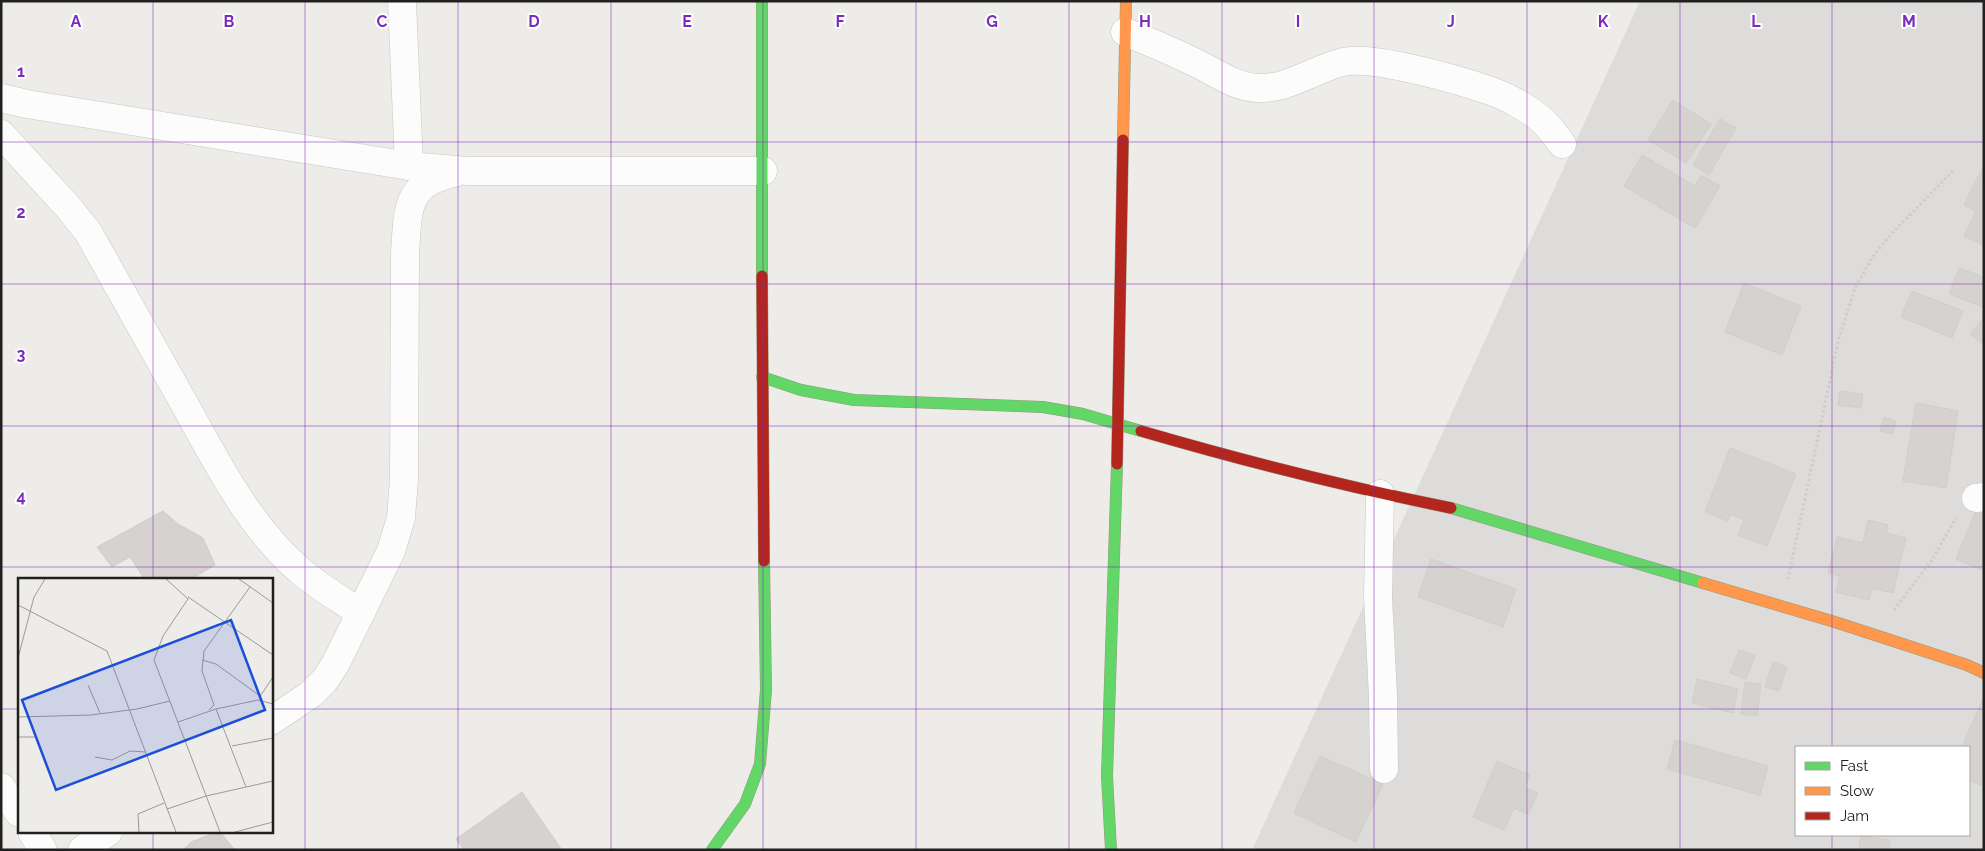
<svg xmlns="http://www.w3.org/2000/svg" width="1985" height="851" font-family="Raleway,sans-serif">
  <style>
    .residential { fill: #dddcda; fill-rule: evenodd }
    .building { fill: #d5d2cf; stroke: #d1ceca }
    .lines { fill: none; stroke-linecap: round; stroke-linejoin: round }
    .street-casing { stroke: #c7c6c4; stroke-width: 29 }
    .fast-casing { stroke: #979880; stroke-width: 12 }
    .slow-casing { stroke: #979880; stroke-width: 12 }
    .jam-casing { stroke: #979880; stroke-width: 12 }
    .path { stroke: #d7c9c7; stroke-width: 3; stroke-dasharray: 2.5 2.5; stroke-linecap: butt }
    .street { stroke: #fcfcfc; stroke-width: 28 }
    .fast { stroke: #63d668; stroke-width: 11 }
    .slow { stroke: #ff974d; stroke-width: 11 }
    .jam { stroke: #b3261e; stroke-width: 11 }
    .grid { fill: none; stroke: #7b2cbf; stroke-width: 1; stroke-opacity: 0.55 }
    .inset-road { fill: none; stroke: #9c9a98; stroke-width: 1 }
    .view { fill: #1d4ed8; fill-opacity: 0.15; stroke: #1d4ed8; stroke-width: 2.5 }
    .inset-edge { fill: none; stroke: #202020; stroke-width: 2.5 }
    .grid-label { font-size: 16px; text-anchor: middle; font-weight: bold; fill: #7b2cbf; stroke: #fff; stroke-width: 4; stroke-linejoin: round; paint-order: stroke }
  </style>
  <rect width="100%" height="100%" fill="#eeece8"/>
  <path class="residential" d="M1640 1H1984V850H1252ZM1796 747H1969V835H1796Z"/>
  <g class="building">
    <path d="M1673 100 1711 124 1686 163 1648 140Z"/>
    <path d="M1720 119 1736 128 1709 175 1693 165Z"/>
    <path d="M1642 155 1695 186 1701 175 1720 186 1695 228 1624 186Z"/>
    <path d="M1984 165V246L1964 236 1976 211 1964 205Z"/>
    <path d="M1959 268 1984 277 1983 307 1949 294Z"/>
    <path d="M1744 283 1801 306 1782 355 1725 332Z"/>
    <path d="M1912 291 1963 311 1952 338 1901 317Z"/>
    <path d="M1984 317V345L1970 334Z"/>
    <path d="M1840 391 1863 394 1861 408 1838 405Z"/>
    <path d="M1916 403 1958 411 1946 488 1903 481Z"/>
    <path d="M1884 417 1896 421 1893 434 1880 431Z"/>
    <path d="M1730 448 1796 474 1767 546 1738 535 1744 520 1730 514 1728 521 1705 512Z"/>
    <path d="M1980 501 1984 503V571L1956 559Z"/>
    <path d="M163 511 178 524 203 538 215 565 190 580H145L130 557 112 567 97 547Z"/>
    <path d="M1868 520 1888 525 1886 533 1906 538 1893 593 1872 588 1869 600 1836 592 1840 576 1828 573 1837 537 1863 543Z"/>
    <path d="M1431 559 1516 589 1503 627 1418 597Z"/>
    <path d="M1739 650 1755 656 1746 679 1730 673Z"/>
    <path d="M1773 662 1787 667 1779 691 1765 687Z"/>
    <path d="M1697 679 1738 689 1733 713 1692 703Z"/>
    <path d="M1745 682 1761 684 1757 716 1741 714Z"/>
    <path d="M1984 696V786L1969 780V747H1962Z"/>
    <path d="M1675 740 1768 766 1760 795 1667 769Z"/>
    <path d="M1320 756 1383 784 1356 842 1294 813Z"/>
    <path d="M1497 761 1530 775 1524 787 1538 793 1528 814 1514 808 1504 830 1473 817Z"/>
    <path d="M522 792 562 850H464L456 839Z"/>
    <path d="M217 832H220L235 850H183L191 842Z"/>
    <path d="M1861 836 1890 840 1889 850H1859Z"/>
  </g>
  <g class="lines">
    <defs>
      <g id="street">
        <path d="M402 1 409 166"/>
        <path d="M1125 32C1150 42 1174 52 1198 64 1217 73 1235 87 1257 88 1287 90 1314 69 1343 62 1373 55 1459 80 1491 91 1508 97 1529 109 1543 121 1550 127 1556 137 1562 144"/>
        <path d="M1 98 27 104 409 166 468 171H763"/>
        <path d="M1 134 68 207 88 232C120 289 152 347 185 405 216 461 247 523 296 567 315 585 339 598 361 613"/>
        <path d="M1380 494 1378 598 1383 696 1384 769"/>
        <path d="M1976 498 1984 497"/>
        <path d="M271 721 311 694 325 680 336 663 391 551 401 518 404 479 405 253C408 210 405 183 454 173"/>
        <path d="M1 787 19 813"/>
        <path d="M32 832 43 850"/>
        <path d="M82 850 108 832"/>
      </g>
      <g id="fast">
        <path d="M762 1V276"/>
        <path d="M762 377 801 390 854 400 1043 407 1083 414 1141 431"/>
        <path d="M1451 508 1703 583"/>
        <path d="M712 850 745 804 760 764 766 690 764 561"/>
        <path d="M1111 850 1107 776 1117 464"/>
      </g>
      <g id="slow">
        <path d="M1123 140 1126 1"/>
        <path d="M1703 583 1835 622 1967 665 1984 673"/>
      </g>
      <g id="jam">
        <path d="M762 276 764 561"/>
        <path d="M1141 431C1244 461 1347 487 1451 508"/>
        <path d="M1117 464 1123 140"/>
      </g>
    </defs>
    <use href="#street" class="street-casing"/>
    <use href="#fast" class="fast-casing"/>
    <use href="#slow" class="slow-casing"/>
    <use href="#jam" class="jam-casing"/>
    <g class="path">
      <path d="M1788 579 1839 338 1855 288 1873 256 1893 232 1954 170"/>
      <path d="M1894 610 1932 560 1956 518"/>
    </g>
    <use href="#street" class="street"/>
    <use href="#fast" class="fast"/>
    <use href="#slow" class="slow"/>
    <use href="#jam" class="jam"/>
  </g>
  <path class="grid" d="M153 1V580M305 1V850M458 1V850M611 1V850M763 1V850M916 1V850M1069 1V850M1222 1V850M1374 1V850M1527 1V850M1680 1V850M1832 1V747M1 142H1984M1 284H1984M1 426H1984M1 567H1984M1 709H19M271 709H1984M153 832V850M1832 835V850"/>
  <g transform="translate(18 578)">
    <rect width="255" height="255" fill="#eeece8"/>
    <path class="inset-road" d="M148 1 170 21 145 58 136 82 202 254M221 1 255 25M170 19 255 77M0 27 89 73 158 254M0 80 16 19 27 1M184 82 198 86 242 118M70 107 82 135M241 120 255 99M198 131 228 209M191 132 196 127 184 93 186 73 232 9M0 139 73 137 119 131 152 123M160 144 198 131 240 122 255 126M0 159H19M214 168 255 160M77 179 94 182 112 173 127 174M149 231 188 218 255 203M121 254 120 236 146 225M217 254 255 244"/>
    <path class="view" d="M213 42 247 132 38 212 4 122Z"/>
    <rect width="255" height="255" class="inset-edge"/>
  </g>
  <g class="grid-label">
    <text x="76" y="27">A</text>
    <text x="229" y="27">B</text>
    <text x="382" y="27">C</text>
    <text x="534" y="27">D</text>
    <text x="687" y="27">E</text>
    <text x="840" y="27">F</text>
    <text x="992" y="27">G</text>
    <text x="1145" y="27">H</text>
    <text x="1298" y="27">I</text>
    <text x="1451" y="27">J</text>
    <text x="1603" y="27">K</text>
    <text x="1756" y="27">L</text>
    <text x="1909" y="27">M</text>
    <text x="21" y="77">1</text>
    <text x="21" y="218">2</text>
    <text x="21" y="360">3</text>
    <text x="21" y="502">4</text>
  </g>
  <rect width="1985" height="851" fill="none" stroke="#202020" stroke-width="5"/>
  <rect x="1795" y="746" width="175" height="90" fill="#ffffff" stroke="#a6a6a6"/>
  <rect x="1805" y="762" width="25" height="8" fill="#63d668" stroke="#a6a6a6"/>
  <text x="1840" y="771" font-size="15" fill="#202020">Fast</text>
  <rect x="1805" y="787" width="25" height="8" fill="#ff974d" stroke="#a6a6a6"/>
  <text x="1840" y="796" font-size="15" fill="#202020">Slow</text>
  <rect x="1805" y="812" width="25" height="8" fill="#b3261e" stroke="#a6a6a6"/>
  <text x="1840" y="821" font-size="15" fill="#202020">Jam</text>
</svg>
